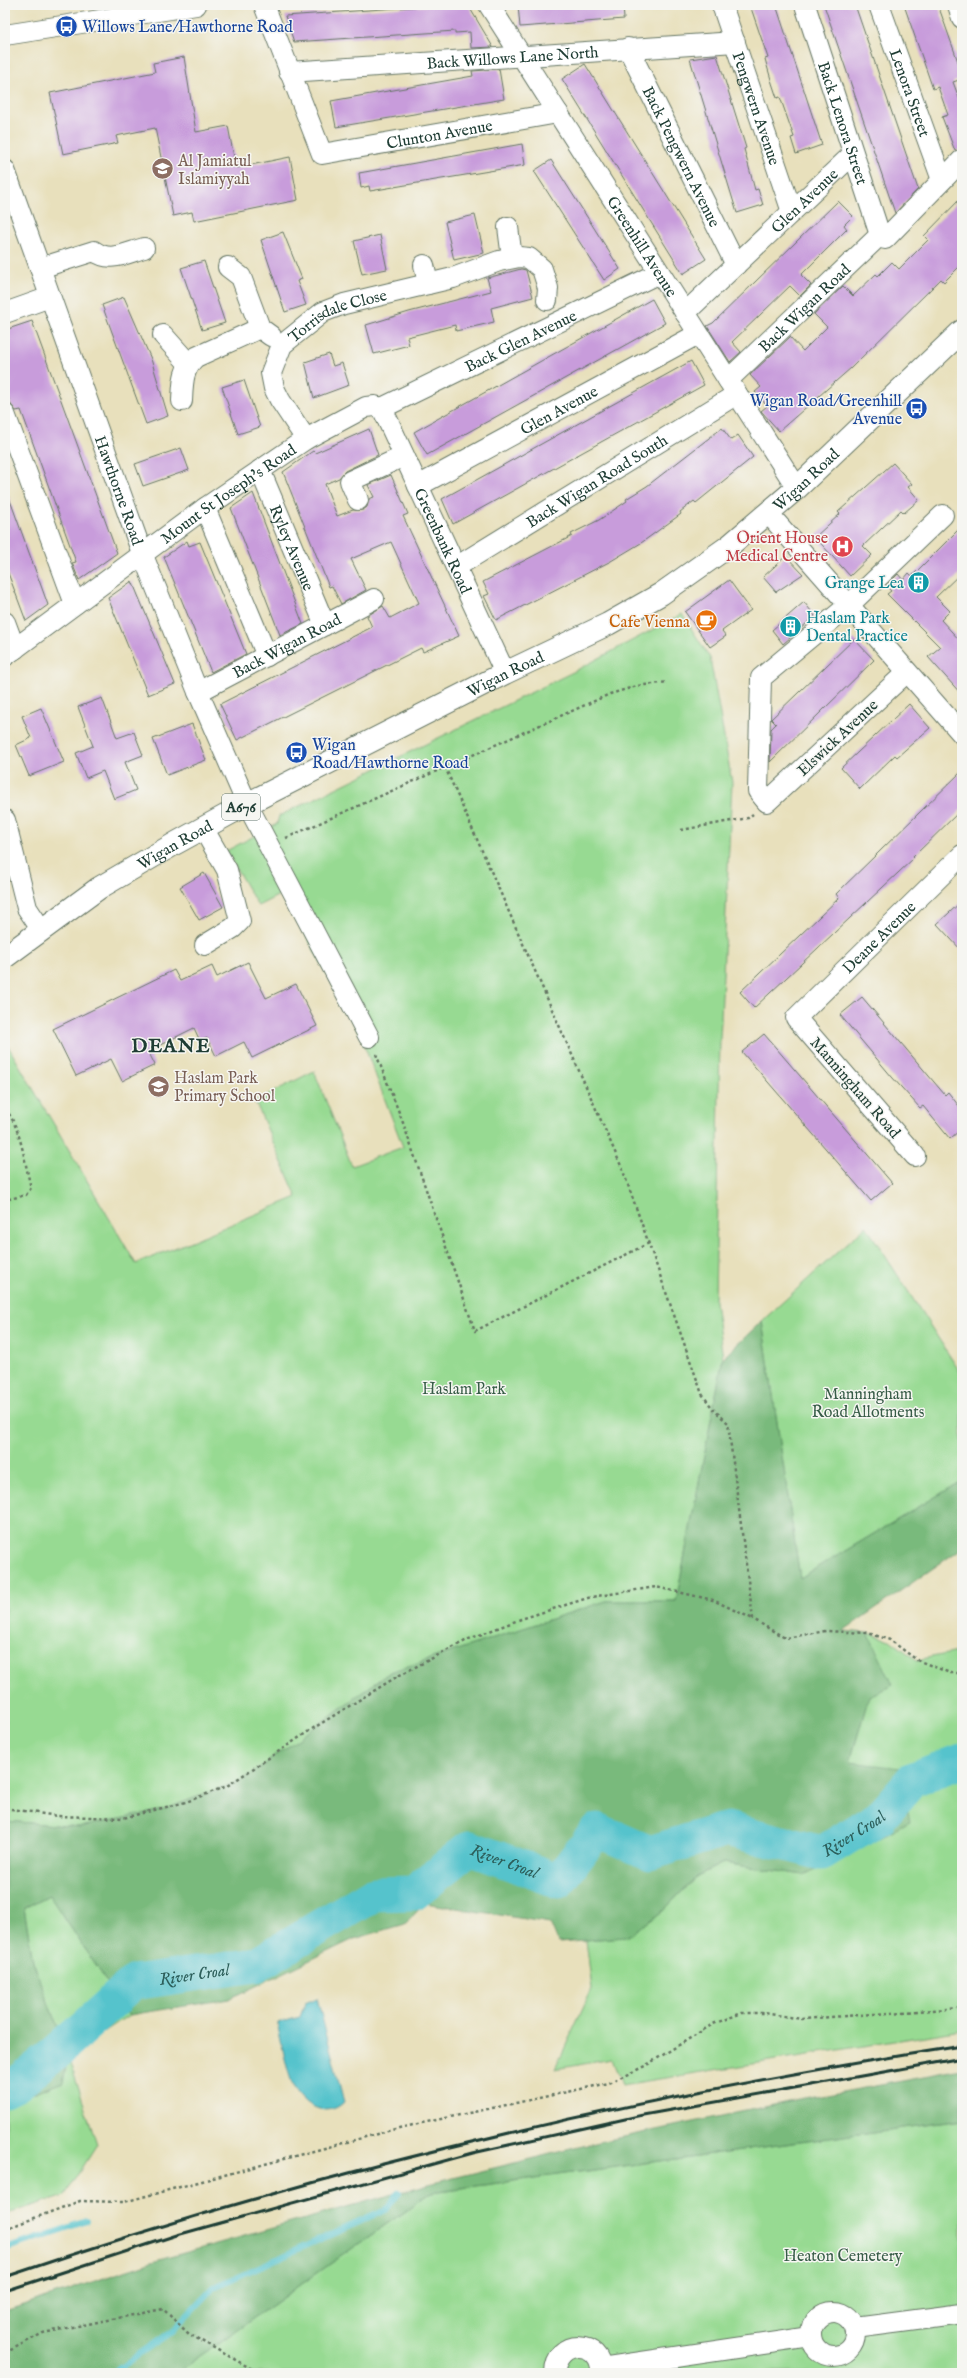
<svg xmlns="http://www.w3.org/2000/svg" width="967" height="2378" font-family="'IM FELL English',serif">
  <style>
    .green { fill: #97da92; stroke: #5b8c63 }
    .forest { fill: #79ba7c; stroke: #4c7c58 }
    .water { fill: #55c3cc; stroke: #3a8080 }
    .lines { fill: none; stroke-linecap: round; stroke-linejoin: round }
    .stream { stroke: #55c3cc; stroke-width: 6 }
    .river { stroke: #55c3cc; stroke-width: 35 }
    .building { fill: #c89cdb }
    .minor-casing { stroke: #657664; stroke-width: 22 }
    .major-casing { stroke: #657664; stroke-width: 24 }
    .path { stroke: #657664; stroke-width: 2.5; stroke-dasharray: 3 3; stroke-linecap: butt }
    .minor { stroke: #fff; stroke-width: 20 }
    .major { stroke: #fff; stroke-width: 22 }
    .rail { stroke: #1f3d34; stroke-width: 3 }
    .labels { text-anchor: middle; stroke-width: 3; stroke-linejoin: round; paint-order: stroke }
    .shield { fill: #f6f6f2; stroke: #60746d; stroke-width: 1 }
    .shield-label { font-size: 15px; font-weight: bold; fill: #1f3d34 }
    .transit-label { font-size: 16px; fill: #164399; stroke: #f6f6f2; text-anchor: start }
    .street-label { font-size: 16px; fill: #1f3d34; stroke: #f6f6f2 }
    .education-label { font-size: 16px; fill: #785e54; stroke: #f6f6f2; text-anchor: start }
    .health-label { font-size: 16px; fill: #be3a42; stroke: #f6f6f2; text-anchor: end }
    .culture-label { font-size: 16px; fill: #0d838f; stroke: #f6f6f2; text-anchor: end }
    .food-label { font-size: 16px; fill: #c56008; stroke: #f6f6f2; text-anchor: end }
    .park-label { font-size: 16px; fill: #375c47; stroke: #f6f6f2 }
    .water-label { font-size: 17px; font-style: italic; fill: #2c5e5a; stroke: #f6f6f2 }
    .district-label { font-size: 20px; font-weight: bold; letter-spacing: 1px; fill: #1f3d34; stroke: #f6f6f2 }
  </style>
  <rect width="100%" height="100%" fill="#f6f6f2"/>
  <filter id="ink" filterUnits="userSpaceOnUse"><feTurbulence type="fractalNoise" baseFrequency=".025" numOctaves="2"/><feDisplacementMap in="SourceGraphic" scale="8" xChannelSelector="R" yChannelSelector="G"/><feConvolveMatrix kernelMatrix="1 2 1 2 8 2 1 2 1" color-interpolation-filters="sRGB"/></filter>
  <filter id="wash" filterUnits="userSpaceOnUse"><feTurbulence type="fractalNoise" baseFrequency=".012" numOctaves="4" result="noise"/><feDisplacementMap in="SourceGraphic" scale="16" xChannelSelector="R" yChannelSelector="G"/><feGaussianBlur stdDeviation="0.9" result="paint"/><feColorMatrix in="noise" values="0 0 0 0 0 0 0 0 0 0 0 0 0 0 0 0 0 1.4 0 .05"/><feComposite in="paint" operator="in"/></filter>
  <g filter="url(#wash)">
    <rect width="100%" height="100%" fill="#e8e0bc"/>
    <g class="green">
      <path d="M682 614 710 658 732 782 720 1040 715 1302 723 1358 676 1601H606L390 1672 244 1779 163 1810 80 1827 5 1821V1041L136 1264 297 1197 255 1101 314 1071 352 1166 403 1147 361 1037 283 893 258 906 226 851 277 824 279 816 573 672Z"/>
      <path d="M866 1226 962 1375V1481L800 1578 762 1321Z"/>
      <path d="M868 1633 890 1640 917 1660 962 1651V2030L622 2085 612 2059 555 2069 592 1989 586 1940 626 1936 663 1911 697 1876 723 1863 804 1875 850 1762 869 1696 892 1685Z"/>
      <path d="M49 1895 129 2015 68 2056 97 2145 65 2195 5 2215V2104L63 2082 68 2056 33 1962 24 1908Z"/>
      <path d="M962 2120V2373H176L432 2192Z"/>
    </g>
    <g class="forest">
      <path d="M762 1321 800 1578 962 1481V1548L843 1631 868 1633 893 1685 869 1696 850 1762 900 1768 910 1822 804 1875 723 1863 697 1876 663 1911 626 1937 558 1942 550 1923 425 1903 405 1924 354 1939 229 1999 129 2015 49 1895 24 1908 33 1962 68 2056 63 2082 5 2104V1821L80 1827 163 1810 244 1779 390 1672 606 1601H676L723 1358Z"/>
      <path d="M962 2070V2120L432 2192 176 2373H5V2311L152 2262 429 2184 599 2142 788 2102Z"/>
    </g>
    <path class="water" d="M317 1998 344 2102C327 2119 304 2106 294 2087 287 2074 281 2039 277 2023L300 2017 305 2003Z"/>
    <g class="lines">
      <g class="stream">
        <path d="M5 2249 87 2221"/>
        <path d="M112 2373 171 2332 214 2287 386 2210 399 2192"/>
      </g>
      <path class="river" id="s1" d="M5 2090 17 2084 53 2055 133 1983 256 1965 374 1894 414 1893 470 1848 559 1881 597 1830 650 1853 727 1829 822 1853 880 1817 913 1779 962 1761"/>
    </g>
    <g id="blocks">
      <g class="building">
        <path d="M439 5H468L493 47 471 48 470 32 455 33V31L294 42 285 16Z"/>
        <path d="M518 5H623L624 19 520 27Z"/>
        <path d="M750 5H776L822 145 796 154 791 138 794 137 780 97 777 98 772 83 765 59 768 58Z"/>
        <path d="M824 5H855L877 69 918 189 895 213Z"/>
        <path d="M904 5H938L962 73V79L953 82 962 106V149L955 151 942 117 948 115 938 87 933 89Z"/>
        <path d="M717 55 746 148 744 149 755 190 758 189 763 205 737 213 690 59Z"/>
        <path d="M184 57 196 132 228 126 236 168 290 157 298 200 194 221 192 212 173 216 155 128 116 136 118 143 63 154 50 93 155 72 153 63Z"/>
        <path d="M585 64 706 259 683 274 562 79Z"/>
        <path d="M499 69 504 99 336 127 331 101 473 76 472 71Z"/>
        <path d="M522 144 525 165 370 191 369 186 361 188 359 173Z"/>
        <path d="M551 160 620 269 604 280 534 171Z"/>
        <path d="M962 197V264L944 282 941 279 851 368 779 431 761 411 767 406 755 392 761 387 750 375 790 337 803 351 827 327 814 314 843 286 853 296 876 274 878 276 892 262 899 269 928 240 924 236Z"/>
        <path d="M838 201 853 216 844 225 847 229 801 275 811 285 800 296 790 286 732 342 741 352 730 362 707 326 713 323Z"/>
        <path d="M475 215 484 253 454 260 445 222Z"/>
        <path d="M283 232 302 279 297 281 306 305 285 312 261 240Z"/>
        <path d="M380 235 387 269 362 274 354 241Z"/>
        <path d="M204 261 225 323 202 330 181 268Z"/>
        <path d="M521 269 526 270 533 297 491 308 494 322 456 331 455 325 407 337 409 345 374 354 366 325 409 312 491 291 487 278Z"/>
        <path d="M124 297 151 359 168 416 146 424 102 305Z"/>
        <path d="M652 299 665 323 427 455 414 432Z"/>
        <path d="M32 321 117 553 79 580 72 563 76 562 21 410 16 411 11 405 5 388V330Z"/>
        <path d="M329 354 333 366 342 363 349 385 314 398 305 362Z"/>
        <path d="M691 361 704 385 453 524 442 499Z"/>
        <path d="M244 380 260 427 238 434 222 387Z"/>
        <path d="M722 428 731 440 738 435 753 457 696 503 694 501 680 512 681 514 641 543 611 561 496 620 484 596 489 594 483 582 572 536 571 534 599 520 627 501 626 499 647 486Z"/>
        <path d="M369 429 378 455 345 471 339 478 325 484 337 516 353 510H363L367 507 369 499 374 497 368 485 391 475 408 514 403 516 459 636 423 652 421 648 237 740 220 704 372 627 367 616 383 606 390 618 419 603 391 542 351 559 366 590 341 604 332 586 329 587 283 472 313 451 315 453Z"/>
        <path d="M181 448 189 470 143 486 135 464Z"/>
        <path d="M893 463 912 484 908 487 919 500 904 513 901 510 863 546 872 555 850 576 815 537 840 514 838 512Z"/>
        <path d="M5 492H7L48 605 26 621 5 565Z"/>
        <path d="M253 493 303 624 280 635 231 508Z"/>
        <path d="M962 526V572L936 597 950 611 941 620 962 643V695L928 657 940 647 887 594 891 591 886 586 898 574 903 580 909 573 912 576Z"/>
        <path d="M187 541 189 546 200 542 246 654 211 672 164 557Z"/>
        <path d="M786 556 803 574 776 592 763 577Z"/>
        <path d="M729 580 751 610 722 631 726 636 710 647 685 612Z"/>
        <path d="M132 581 175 684 148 695 108 598Z"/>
        <path d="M804 602 815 616 783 644 772 630Z"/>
        <path d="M854 639 874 660 770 762 771 729 776 724 771 719Z"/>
        <path d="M102 698 117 738 134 732 143 755 125 762 136 790 114 799 103 771 86 778 76 753 93 746 78 707Z"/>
        <path d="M909 704 930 728 897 757 895 755 860 789 841 768Z"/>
        <path d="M41 708 64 762 29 776 16 745 31 738 22 716Z"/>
        <path d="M192 724 206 760 167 775 153 739Z"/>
        <path d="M962 771V809L913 857 914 858 754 1008 740 992 839 898 836 894Z"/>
        <path d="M204 873 223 907 199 920 180 887Z"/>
        <path d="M962 901V951L937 924Z"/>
        <path d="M248 962 266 998 296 984 317 1026 252 1058 244 1042 216 1056 207 1038 200 1041 194 1028 148 1051 155 1065 122 1081 111 1059 76 1076 53 1029 174 970 180 981 212 966 217 977Z"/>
        <path d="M862 997 945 1095 948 1092 962 1110V1128L950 1139 923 1106 920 1108 892 1077 840 1015Z"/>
        <path d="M764 1034 892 1183 871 1201 742 1052Z"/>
      </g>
    </g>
  </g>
  <g filter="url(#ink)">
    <use href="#blocks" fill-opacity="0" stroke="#657664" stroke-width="1"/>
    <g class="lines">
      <defs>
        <g id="minor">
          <path id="s2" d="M264 5 322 154 558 113"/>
          <path id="s3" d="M489 5 797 488"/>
          <path id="s4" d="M722 5 792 212"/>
          <path id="s5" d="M805 5 880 235 885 239 962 160"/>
          <path id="s6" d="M879 5 942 180"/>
          <path d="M958 5 962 18"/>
          <path d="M5 35 196 5"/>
          <path id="s7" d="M628 48 736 265"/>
          <path id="s8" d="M289 72 735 42"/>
          <path id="s9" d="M5 170 142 553 198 692 247 804 369 1037"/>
          <path d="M508 227 512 258"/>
          <path d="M424 265 428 284"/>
          <path d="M228 267 241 277 260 328 271 336"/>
          <path d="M40 268 94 251C110 263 126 253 144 248"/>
          <path d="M5 313 50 297"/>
          <path id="s10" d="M685 313 853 154"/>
          <path d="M163 335 188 363"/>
          <path id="s11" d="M728 380 880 235"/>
          <path d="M182 401C183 384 182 369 196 357L260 328"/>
          <path id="s12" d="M382 408 659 273"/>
          <path id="s13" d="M382 408 505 673"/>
          <path d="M5 414 75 604"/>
          <path id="s14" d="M306 439 280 400 274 388 271 373 282 345 323 312 344 304 453 278 499 261 519 257 529 258 542 269 548 288 547 300"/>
          <path id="s15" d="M260 470 325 625"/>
          <path id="s16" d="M418 486 698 334"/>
          <path d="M358 500 350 481 404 456"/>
          <path d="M205 508 267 656"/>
          <path d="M768 513 962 734"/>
          <path id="s17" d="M456 567 737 394"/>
          <path d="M5 622 15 649"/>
          <path id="s18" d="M5 656 205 508 306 439 366 407 375 406 382 408"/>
          <path d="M907 672 767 802 758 791 761 678 849 605 943 515"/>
          <path id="s19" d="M198 692 374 599"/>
          <path d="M5 820 27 908 41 929"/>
          <path d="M203 828 227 870 240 921 233 928 205 945"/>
          <path id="s20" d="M915 1156 796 1018 962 855"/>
          <circle cx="833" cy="2334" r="22"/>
          <path d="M855 2328 962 2314"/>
          <path d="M601 2368 811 2337"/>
          <path d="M555 2373C555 2338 603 2339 601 2373"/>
        </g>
        <g id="major">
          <path id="s21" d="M5 957 99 888 176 843 247 804 505 673 608 624 661 594 729 546 797 488 962 331"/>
        </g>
      </defs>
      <use href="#minor" class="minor-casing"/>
      <use href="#major" class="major-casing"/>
      <g class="path">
        <path d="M445 767 622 1168 702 1394 713 1409 728 1423 753 1619 785 1638 826 1631 868 1633 890 1640 917 1660 950 1673H962"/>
        <path d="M681 830 748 818 753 814"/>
        <path d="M286 838 610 694 637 686 668 682"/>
        <path d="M376 1054 402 1120 475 1331 649 1243"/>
        <path d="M5 1109C21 1126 25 1165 31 1188L26 1195 5 1200"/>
        <path d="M5 1808 57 1816 123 1818 186 1802 227 1786 312 1729 398 1676 469 1639 521 1619 591 1597 656 1587 713 1600 753 1619"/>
        <path d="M5 2229 80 2201 124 2202 399 2128 609 2083 645 2066 713 2024 742 2013H764L802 2019 962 2008"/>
        <path d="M5 2353 43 2333 163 2309 189 2334 259 2373"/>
      </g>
      <use href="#minor" class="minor"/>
      <use href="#major" class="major"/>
      <g class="rail">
        <path d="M5 2277C319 2170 634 2096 962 2046"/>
        <path d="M5 2291 177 2235 473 2153 643 2115 962 2058"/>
      </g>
    </g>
  </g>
  <defs>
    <symbol id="bus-disc" viewBox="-11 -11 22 22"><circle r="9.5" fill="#1a4fb4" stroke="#f6f6f2"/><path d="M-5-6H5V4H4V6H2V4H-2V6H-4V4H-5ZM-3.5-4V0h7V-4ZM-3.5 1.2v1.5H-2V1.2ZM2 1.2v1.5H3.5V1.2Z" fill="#fff"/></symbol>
    <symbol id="school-disc" viewBox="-11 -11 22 22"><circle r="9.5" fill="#8d6e63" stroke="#f6f6f2"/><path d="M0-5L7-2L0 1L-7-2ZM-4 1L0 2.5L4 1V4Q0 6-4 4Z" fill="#fff"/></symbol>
    <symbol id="hospital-disc" viewBox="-11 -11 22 22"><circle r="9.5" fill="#e0444e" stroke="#f6f6f2"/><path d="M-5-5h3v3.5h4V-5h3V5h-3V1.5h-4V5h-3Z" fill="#fff"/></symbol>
    <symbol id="building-disc" viewBox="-11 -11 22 22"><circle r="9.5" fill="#0f9aa8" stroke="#f6f6f2"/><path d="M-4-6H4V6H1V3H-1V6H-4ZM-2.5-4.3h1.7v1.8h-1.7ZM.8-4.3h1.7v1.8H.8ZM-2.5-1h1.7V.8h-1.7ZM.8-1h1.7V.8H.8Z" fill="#fff"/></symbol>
    <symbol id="cafe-disc" viewBox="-11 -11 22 22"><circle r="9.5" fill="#e8710a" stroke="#f6f6f2"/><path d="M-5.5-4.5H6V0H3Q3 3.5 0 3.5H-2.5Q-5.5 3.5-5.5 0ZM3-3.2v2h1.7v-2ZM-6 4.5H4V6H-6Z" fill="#fff"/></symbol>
  </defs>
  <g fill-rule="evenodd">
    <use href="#bus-disc" x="54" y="14" width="25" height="25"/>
    <use href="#school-disc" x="150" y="156" width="25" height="25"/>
    <use href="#bus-disc" x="904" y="396" width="25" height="25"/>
    <use href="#hospital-disc" x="830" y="534" width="25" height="25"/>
    <use href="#building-disc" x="906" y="570" width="25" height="25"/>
    <use href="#cafe-disc" x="694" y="608" width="25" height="25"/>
    <use href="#building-disc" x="778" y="614" width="25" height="25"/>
    <use href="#bus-disc" x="284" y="740" width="25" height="25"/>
    <use href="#school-disc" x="146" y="1074" width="25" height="25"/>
  </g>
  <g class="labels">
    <rect class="shield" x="222" y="794" width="38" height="26" rx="3"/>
    <g class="shield-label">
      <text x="241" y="812">A676</text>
    </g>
    <g class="transit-label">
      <text x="82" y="32">Willows Lane/Hawthorne Road</text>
      <text x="902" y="406" text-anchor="end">Wigan Road/Greenhill<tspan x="902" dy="18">Avenue</tspan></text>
      <text x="312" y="750">Wigan<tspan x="312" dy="18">Road/Hawthorne Road</tspan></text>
    </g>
    <g class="street-label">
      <text dy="6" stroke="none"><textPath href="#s8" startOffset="224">Back Willows Lane North</textPath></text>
      <text dy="6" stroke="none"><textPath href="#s6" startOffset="93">Lenora Street</textPath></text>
      <text dy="6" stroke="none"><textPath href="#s4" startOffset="109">Pengwern Avenue</textPath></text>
      <text dy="6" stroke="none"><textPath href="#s5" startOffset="124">Back Lenora Street</textPath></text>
      <text dy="6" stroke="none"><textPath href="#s2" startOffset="279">Clunton Avenue</textPath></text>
      <text dy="6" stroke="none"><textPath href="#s7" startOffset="121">Back Pengwern Avenue</textPath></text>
      <text dy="6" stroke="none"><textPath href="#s10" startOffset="164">Glen Avenue</textPath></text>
      <text dy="6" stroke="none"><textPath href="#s3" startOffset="286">Greenhill Avenue</textPath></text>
      <text dy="6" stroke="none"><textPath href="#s11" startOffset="105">Back Wigan Road</textPath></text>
      <text dy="6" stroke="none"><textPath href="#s14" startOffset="170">Torrisdale Close</textPath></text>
      <text dy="6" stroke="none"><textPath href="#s12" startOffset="154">Back Glen Avenue</textPath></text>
      <text dy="6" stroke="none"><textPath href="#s16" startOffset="160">Glen Avenue</textPath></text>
      <text dy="6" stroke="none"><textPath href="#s21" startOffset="936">Wigan Road</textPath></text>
      <text dy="6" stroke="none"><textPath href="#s17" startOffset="165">Back Wigan Road South</textPath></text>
      <text dy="6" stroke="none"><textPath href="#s9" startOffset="340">Hawthorne Road</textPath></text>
      <text dy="6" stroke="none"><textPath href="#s18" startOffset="276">Mount St Joseph's Road</textPath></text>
      <text dy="6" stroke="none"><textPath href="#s13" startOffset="146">Greenbank Road</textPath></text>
      <text dy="6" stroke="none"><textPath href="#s15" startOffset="84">Ryley Avenue</textPath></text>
      <text dy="6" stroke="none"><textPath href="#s19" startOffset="100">Back Wigan Road</textPath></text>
      <text dy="6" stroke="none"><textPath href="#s21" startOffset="576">Wigan Road</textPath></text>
      <text transform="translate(837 737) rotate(-43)" y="6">Elswick Avenue</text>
      <text dy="6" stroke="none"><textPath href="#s21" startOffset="204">Wigan Road</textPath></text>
      <text dy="6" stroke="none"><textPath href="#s20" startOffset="298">Deane Avenue</textPath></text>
      <text transform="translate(856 1087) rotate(49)" y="6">Manningham Road</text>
    </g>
    <g class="education-label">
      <text x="178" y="166">Al Jamiatul<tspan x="178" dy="18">Islamiyyah</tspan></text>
      <text x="174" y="1083">Haslam Park<tspan x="174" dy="18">Primary School</tspan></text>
    </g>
    <g class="health-label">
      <text x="828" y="543">Orient House<tspan x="828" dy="18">Medical Centre</tspan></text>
    </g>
    <g class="culture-label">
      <text x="904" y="588">Grange Lea</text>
      <text x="806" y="623" text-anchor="start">Haslam Park<tspan x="806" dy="18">Dental Practice</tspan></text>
    </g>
    <g class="food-label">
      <text x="690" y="627">Cafe Vienna</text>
    </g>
    <g class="park-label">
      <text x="464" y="1394">Haslam Park</text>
      <text x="868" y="1399">Manningham<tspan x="868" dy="18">Road Allotments</tspan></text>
      <text x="843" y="2261">Heaton Cemetery</text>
    </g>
    <g class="water-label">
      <text dy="6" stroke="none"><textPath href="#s1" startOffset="973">River Croal</textPath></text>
      <text dy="6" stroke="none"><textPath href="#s1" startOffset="578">River Croal</textPath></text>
      <text dy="6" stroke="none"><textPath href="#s1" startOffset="229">River Croal</textPath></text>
    </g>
    <g class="district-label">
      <text x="171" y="1052">DEANE</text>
    </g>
  </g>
  <rect width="967" height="2378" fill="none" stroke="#f6f6f2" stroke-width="20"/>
</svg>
